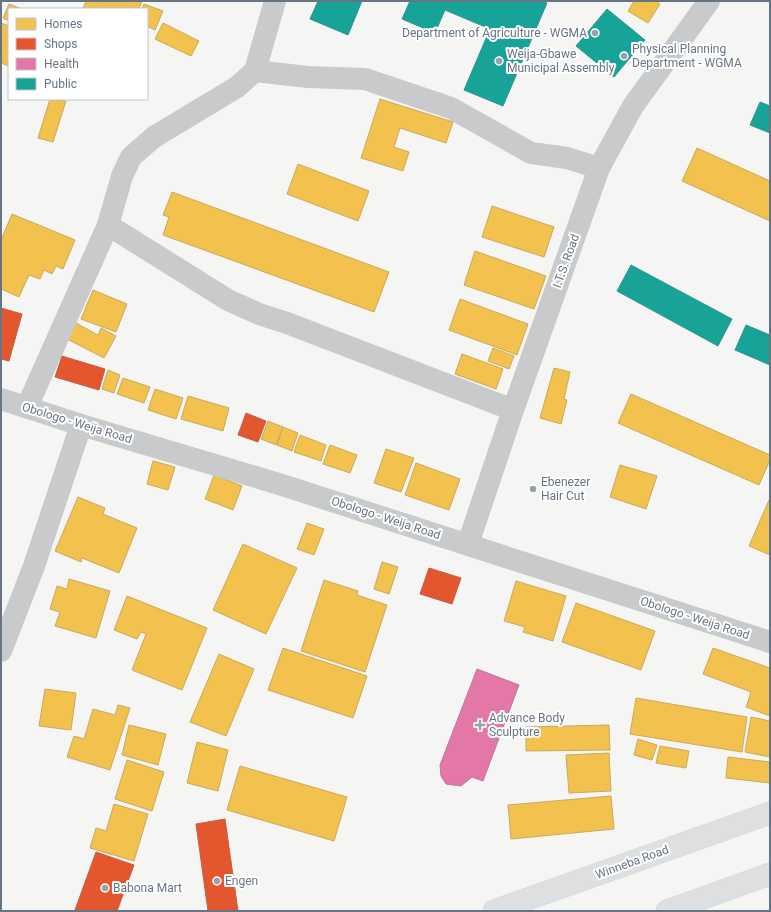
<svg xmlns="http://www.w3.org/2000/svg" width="771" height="912" font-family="Roboto,sans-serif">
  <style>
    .homes { fill: #f2c14e; stroke: #c8aa5e }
    .shops { fill: #e4572e; stroke: #be6047 }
    .health { fill: #e377a8; stroke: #be769d }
    .public { fill: #17a398; stroke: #2f9591 }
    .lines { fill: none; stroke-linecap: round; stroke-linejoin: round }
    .highway-casing { stroke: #d2d3d3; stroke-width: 23 }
    .minor { stroke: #c9cacb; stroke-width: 22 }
    .highway { stroke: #dedfe0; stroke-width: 22 }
    .poi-dot { fill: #99a2aa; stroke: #fff; stroke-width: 1.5 }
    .labels { text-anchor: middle; stroke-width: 4; stroke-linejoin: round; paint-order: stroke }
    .poi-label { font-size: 12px; fill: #677582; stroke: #fff; text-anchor: start }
    .street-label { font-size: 12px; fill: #677582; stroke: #fff }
  </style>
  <rect width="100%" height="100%" fill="#f5f5f4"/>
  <g class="homes">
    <path d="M86 1H142L139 9H83Z"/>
    <path d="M634 1H656L660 4 648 23 628 11Z"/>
    <path d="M9 4 22 9H9V21L3 18Z"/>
    <path d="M144 4 163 11 155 30 147 26V9H142Z"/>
    <path d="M1 23 9 26V66L1 63Z"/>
    <path d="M163 23 199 41 191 56 155 39Z"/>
    <path d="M50 99 66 101 53 142 38 138Z"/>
    <path d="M380 99 453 122 446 143 400 128 394 147 409 152 403 171 361 158Z"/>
    <path d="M697 148 770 181V221L682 181Z"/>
    <path d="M298 164 369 191 358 221 287 194Z"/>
    <path d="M172 192 389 272 374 312 163 235 169 217 163 215Z"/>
    <path d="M492 206 554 227 544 257 482 237Z"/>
    <path d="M12 214 75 240 63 269 56 266 52 274 44 270 40 279 29 275 19 297 1 289V240Z"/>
    <path d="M475 251 546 276 534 309 464 285Z"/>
    <path d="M93 290 127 304 116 332 81 319Z"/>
    <path d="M460 299 528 324 517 355 449 330Z"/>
    <path d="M76 323 98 335 101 328 116 336 104 358 67 339Z"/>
    <path d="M493 348 514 356 509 369 488 361Z"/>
    <path d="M462 354 503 369 496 389 455 374Z"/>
    <path d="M554 368 570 372 564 399 567 400 561 424 540 418Z"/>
    <path d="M108 370 120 375 114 393 102 389Z"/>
    <path d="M123 378 150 387 144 403 117 394Z"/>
    <path d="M155 389 183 398 176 419 148 410Z"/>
    <path d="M631 394 770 455V460L759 485 618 423Z"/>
    <path d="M188 396 229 408 223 431 181 419Z"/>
    <path d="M268 421 283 427 276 445 261 439Z"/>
    <path d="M283 427 298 433 292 451 277 445Z"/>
    <path d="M300 435 326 445 321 461 294 452Z"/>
    <path d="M330 445 357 455 350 473 323 464Z"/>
    <path d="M386 449 414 458 401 492 374 483Z"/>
    <path d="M153 461 175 467 168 490 147 484Z"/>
    <path d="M416 463 460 479 449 510 405 495Z"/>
    <path d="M620 465 657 476 646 509 610 497Z"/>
    <path d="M214 475 242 486 233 510 205 499Z"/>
    <path d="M78 497 105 508 103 514 137 528 119 573 82 558 81 562 55 551Z"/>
    <path d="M769 500H770V555L749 546Z"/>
    <path d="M307 523 324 529 314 555 297 549Z"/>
    <path d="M243 544 297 568 266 634 213 610Z"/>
    <path d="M382 562 398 567 389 594 374 589Z"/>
    <path d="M69 579 110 591 96 638 55 626 60 612 50 609 57 586 67 589Z"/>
    <path d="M324 580 358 591 357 595 387 605 365 672 301 651Z"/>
    <path d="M516 581 566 596 553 641 523 632 525 627 504 621Z"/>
    <path d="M127 596 207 628 182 690 132 670 146 634 141 632 137 639 114 630Z"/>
    <path d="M576 603 655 631 641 670 562 642Z"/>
    <path d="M283 648 367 676 353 718 268 690Z"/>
    <path d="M713 648 770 668V716L746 707 751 692 703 674Z"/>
    <path d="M219 654 254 669 226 736 190 722Z"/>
    <path d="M45 689 76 693 71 730 39 726Z"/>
    <path d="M636 698 747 717 742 752 630 734Z"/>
    <path d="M118 705 130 708 110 770 67 757 74 736 84 739 93 709 115 715Z"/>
    <path d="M751 717 770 721V757L745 752Z"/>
    <path d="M129 725 166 734 158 765 122 755Z"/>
    <path d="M609 725 610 750 526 751V727Z"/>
    <path d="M638 739 657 745 652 760 634 755Z"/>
    <path d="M197 742 228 750 218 791 187 783Z"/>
    <path d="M660 746 689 751 686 768 656 763Z"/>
    <path d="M609 753 611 791 569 793 566 755Z"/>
    <path d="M728 757 770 762V783L726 778Z"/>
    <path d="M127 760 164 772 152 811 115 799Z"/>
    <path d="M240 766 347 797 334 841 227 810Z"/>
    <path d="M611 796 614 829 511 839 508 805Z"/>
    <path d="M114 804 148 814 134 861 90 848 96 828 106 831Z"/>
  </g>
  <g class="shops">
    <path d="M1 308 22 314 9 361 1 359Z"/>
    <path d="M62 356 105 369 99 390 55 377Z"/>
    <path d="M246 413 266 421 258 442 238 435Z"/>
    <path d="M429 568 461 578 452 604 420 594Z"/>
    <path d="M225 819 238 911H208L196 824Z"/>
    <path d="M96 852 134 865 117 911 75 910Z"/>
  </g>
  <path class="health" d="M477 669 519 685 483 781 472 777 461 786 446 784 441 776 440 765Z"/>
  <g class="public">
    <path d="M318 1H362L348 35 310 19Z"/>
    <path d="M410 1H542L547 3 503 106 464 90 490 29 445 10 435 33 402 19Z"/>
    <path d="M607 9 645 40 614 77 576 46Z"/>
    <path d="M760 102 770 106V133L750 125Z"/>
    <path d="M631 265 732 319 718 346 617 291Z"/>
    <path d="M746 325 770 335V365L735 350Z"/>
  </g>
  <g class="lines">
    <defs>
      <g id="highway">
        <path d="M494 911 770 813"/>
        <path d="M667 911 770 874"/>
      </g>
    </defs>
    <use href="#highway" class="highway-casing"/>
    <g class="minor">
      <path d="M255 71 308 77 365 79 451 108 531 153 567 158 599 168"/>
      <path d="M108 225 228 300 259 314 287 323 513 410"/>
      <path d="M1 399 81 425 279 484 770 642"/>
      <path d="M27 407 108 225 122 176 131 157 154 137 237 87 255 71 275 1"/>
      <path d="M468 544 513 410 599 168 633 106 709 1"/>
      <path d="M1 651 34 566 81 425"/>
    </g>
    <use href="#highway" class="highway"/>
  </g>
  <g class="poi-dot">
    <circle cx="595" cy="33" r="4"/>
    <circle cx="624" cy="56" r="4"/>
    <circle cx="499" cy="61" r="4"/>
    <circle cx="533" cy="489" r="4"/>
    <path d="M478 719h4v4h4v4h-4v4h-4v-4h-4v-4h4z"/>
    <circle cx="217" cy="881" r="4"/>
    <circle cx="105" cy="888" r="4"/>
  </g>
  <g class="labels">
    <g class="poi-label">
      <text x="587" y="37" text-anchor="end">Department of Agriculture - WGMA</text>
      <text x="632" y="53">Physical Planning<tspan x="632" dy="14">Department - WGMA</tspan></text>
      <text x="507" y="58">Weija-Gbawe<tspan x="507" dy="14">Municipal Assembly</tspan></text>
      <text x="541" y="486">Ebenezer<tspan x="541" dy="14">Hair Cut</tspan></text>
      <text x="489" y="722">Advance Body<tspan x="489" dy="14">Sculpture</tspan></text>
      <text x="225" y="885">Engen</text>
      <text x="113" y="892">Babona Mart</text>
    </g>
    <g class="street-label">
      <text transform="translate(566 261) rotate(-70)" y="4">I.T.S. Road</text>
      <text transform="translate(77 423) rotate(17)" y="4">Obologo - Weija Road</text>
      <text transform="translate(386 518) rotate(18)" y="4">Obologo - Weija Road</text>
      <text transform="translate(695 618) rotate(18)" y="4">Obologo - Weija Road</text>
      <text transform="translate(632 862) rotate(-20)" y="4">Winneba Road</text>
    </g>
  </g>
  <rect width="771" height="912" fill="none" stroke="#677582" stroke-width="4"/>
  <rect x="8" y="8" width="140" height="92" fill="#ffffff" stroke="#c2c8cd"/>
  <rect x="16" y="18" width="20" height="12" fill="#f2c14e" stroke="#c2c8cd"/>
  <text x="44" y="28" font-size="12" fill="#677582">Homes</text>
  <rect x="16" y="38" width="20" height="12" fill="#e4572e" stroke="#c2c8cd"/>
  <text x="44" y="48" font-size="12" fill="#677582">Shops</text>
  <rect x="16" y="58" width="20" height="12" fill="#e377a8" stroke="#c2c8cd"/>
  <text x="44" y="68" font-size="12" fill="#677582">Health</text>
  <rect x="16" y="78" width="20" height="12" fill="#17a398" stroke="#c2c8cd"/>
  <text x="44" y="88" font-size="12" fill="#677582">Public</text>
</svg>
